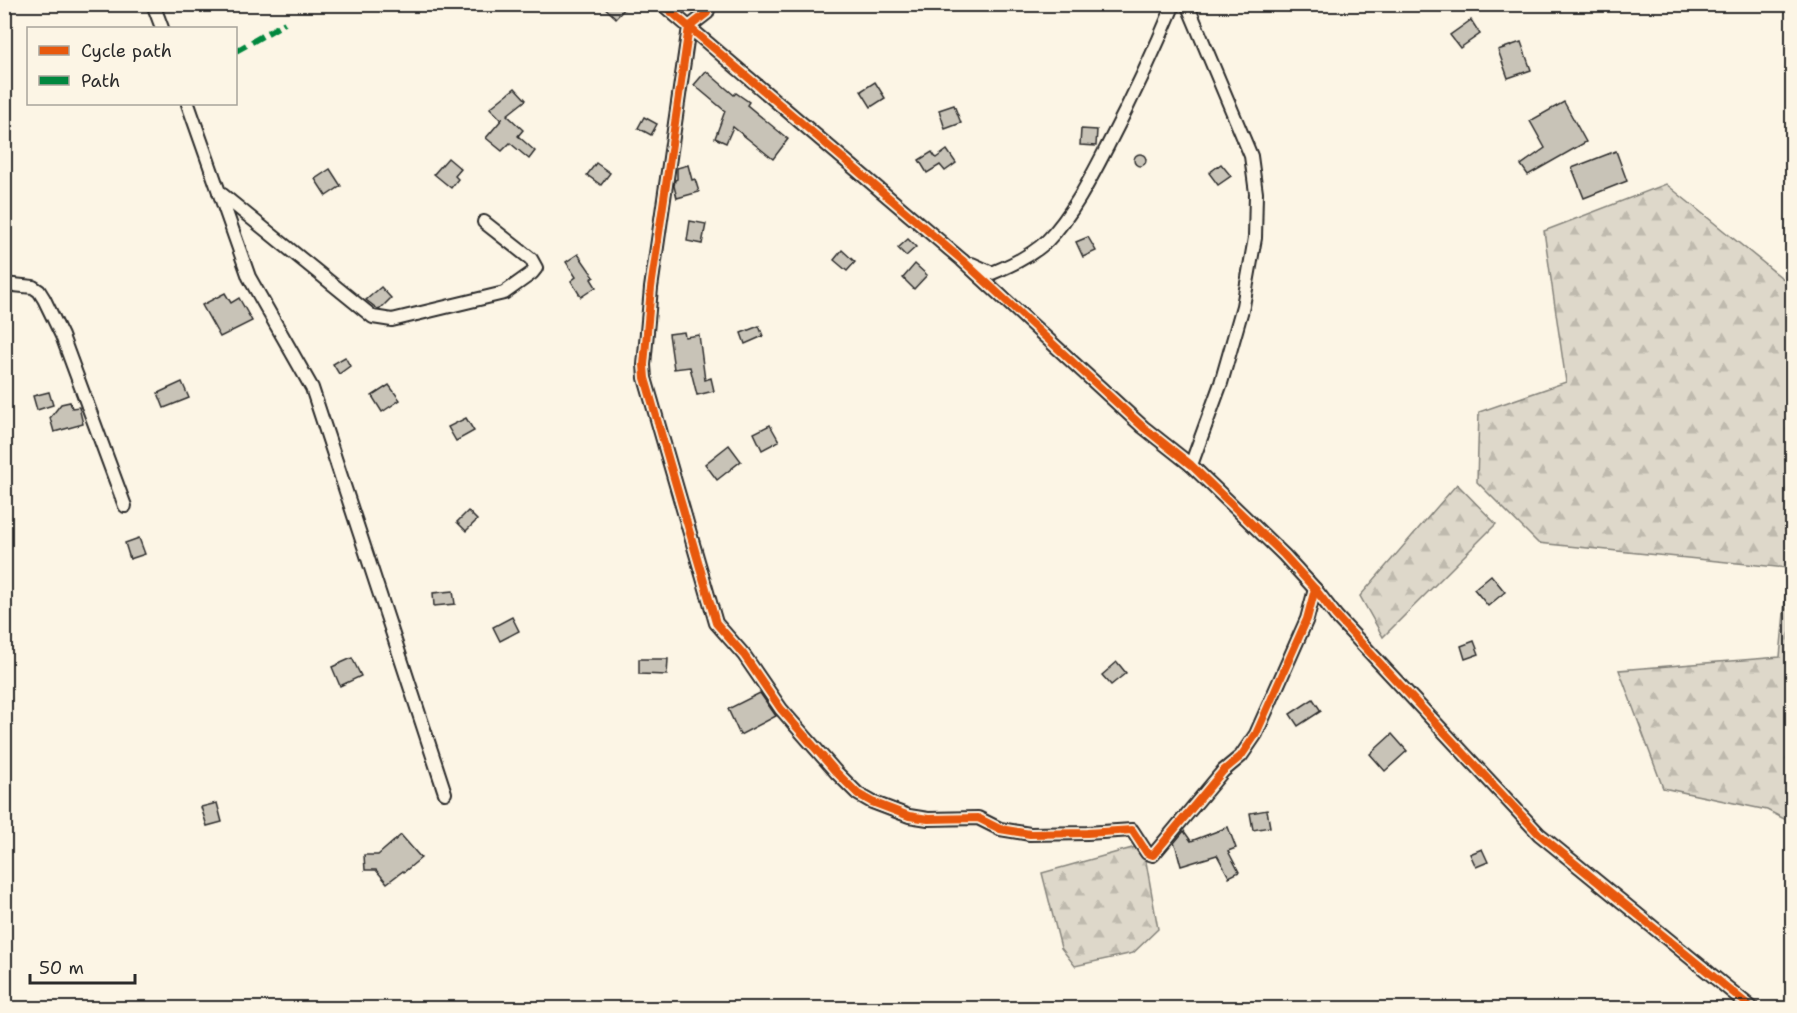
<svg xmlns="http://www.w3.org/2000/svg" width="1797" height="1013" font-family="'Shantell Sans',sans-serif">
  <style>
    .forest { fill: url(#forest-firs); stroke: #84827a; stroke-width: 1.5 }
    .building { fill: #c8c3b7; stroke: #2b2b2b; stroke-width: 1.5 }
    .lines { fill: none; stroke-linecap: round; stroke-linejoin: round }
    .street-casing { stroke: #2b2b2b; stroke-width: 16 }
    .street { stroke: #fcf5e5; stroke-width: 12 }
    .quiet { stroke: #00873e; stroke-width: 6; stroke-dasharray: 12 6; stroke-linecap: butt }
    .cycleway-casing { stroke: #fcf5e5; stroke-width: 11 }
    .cycleway { stroke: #e8590c; stroke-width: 8 }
  </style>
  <defs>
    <pattern id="forest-firs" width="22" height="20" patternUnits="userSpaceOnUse" patternTransform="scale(1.5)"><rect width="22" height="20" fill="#ded8ca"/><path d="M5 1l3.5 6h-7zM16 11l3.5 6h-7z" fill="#bfbaae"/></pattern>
  </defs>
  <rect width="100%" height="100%" fill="#fcf5e5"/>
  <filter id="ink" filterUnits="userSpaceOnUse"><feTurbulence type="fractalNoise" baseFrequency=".0167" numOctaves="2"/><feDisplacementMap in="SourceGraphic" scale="12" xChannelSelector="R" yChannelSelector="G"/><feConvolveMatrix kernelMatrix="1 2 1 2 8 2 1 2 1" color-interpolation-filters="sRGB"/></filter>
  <g filter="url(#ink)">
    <g class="forest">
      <path d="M1666 184 1792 286V823L1767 810 1663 788 1619 670 1780 657 1788 568 1538 543 1477 482 1479 412 1566 382 1544 231Z"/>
      <path d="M1457 484 1496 524 1383 637 1360 596Z"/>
      <path d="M1143 845 1158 929 1133 953 1075 966 1061 948 1042 873Z"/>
    </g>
    <g class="building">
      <path d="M601 4H629L616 18Z"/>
      <path d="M1471 20 1480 34 1460 48 1450 35Z"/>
      <path d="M1521 42 1531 70 1508 78 1498 50Z"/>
      <path d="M706 71 734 95 736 93 749 102 747 105 788 139 773 159 733 127 726 143 715 138 725 111 694 85Z"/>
      <path d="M875 82 885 98 871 107 861 91Z"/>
      <path d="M515 88 526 100 507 115 523 130 518 136 535 151 529 159 510 143 502 151 486 138 503 118 501 119 490 108Z"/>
      <path d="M1564 102 1586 142 1528 175 1521 165 1545 148 1530 121Z"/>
      <path d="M954 105 961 123 945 129 939 110Z"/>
      <path d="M644 117 657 124 651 135 638 128Z"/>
      <path d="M1081 129 1097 130 1096 146 1080 145Z"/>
      <path d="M947 150 956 163 945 171 940 165 927 173 919 160 932 152 936 158Z"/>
      <path d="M1616 151 1627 181 1584 198 1572 168Z"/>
      <circle cx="1140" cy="160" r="6"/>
      <path d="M448 158 461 169 455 176 458 179 451 188 434 174Z"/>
      <path d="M596 163 610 173 601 185 587 175Z"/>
      <path d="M1221 164 1231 176 1218 185 1209 173Z"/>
      <path d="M688 165 692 180 695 179 699 192 677 198 674 186 675 180 677 179V168Z"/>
      <path d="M330 169 341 186 326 196 315 179Z"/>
      <path d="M690 221 706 224 702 244 687 241Z"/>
      <path d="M1088 237 1096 251 1083 257 1076 242Z"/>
      <path d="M908 239 916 247 906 256 898 248Z"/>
      <path d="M842 250 855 262 847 271 834 260Z"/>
      <path d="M578 254 594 277 591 279 596 287 581 297 571 281 576 277 566 262Z"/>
      <path d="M915 264 927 275 914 289 903 278Z"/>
      <path d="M381 287 391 298 379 310 366 300Z"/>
      <path d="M225 293 231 303 239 298 252 321 220 337 202 305Z"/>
      <path d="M759 326 763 336 745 344 741 333Z"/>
      <path d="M684 332 685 337 699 335 705 380 711 378 714 391 697 395 690 367 674 369 669 334Z"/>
      <path d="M345 357 350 366 339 374 333 364Z"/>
      <path d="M182 382 189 398 164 408 158 393Z"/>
      <path d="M389 385 400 400 382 412 372 396Z"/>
      <path d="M49 392 53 405 37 410 33 396Z"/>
      <path d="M70 402 72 408 79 407 83 424 54 432 50 418 61 404Z"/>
      <path d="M466 418 474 431 456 441 448 427Z"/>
      <path d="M770 425 779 441 762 450 754 433Z"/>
      <path d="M729 445 741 461 717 480 705 464Z"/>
      <path d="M468 511 477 520 466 531 457 522Z"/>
      <path d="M139 538 145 554 130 559 125 543Z"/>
      <path d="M1491 575 1505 592 1488 606 1474 589Z"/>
      <path d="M453 591 455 604 434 606 433 593Z"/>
      <path d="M512 617 519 631 500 641 493 627Z"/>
      <path d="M1474 641 1479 654 1465 659 1461 646Z"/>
      <path d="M352 658 361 676 340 686 332 667Z"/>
      <path d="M639 659H668L667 675 639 674Z"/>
      <path d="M1117 662 1126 673 1111 685 1102 675Z"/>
      <path d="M760 693 776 716 740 735 728 709Z"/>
      <path d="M1313 699 1321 711 1298 726 1290 714Z"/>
      <path d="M1392 734 1407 751 1385 771 1370 754Z"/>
      <path d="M217 803 222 822 207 826 201 807Z"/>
      <path d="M1267 810 1270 827 1253 830 1250 813Z"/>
      <path d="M1228 827 1236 848 1228 851 1239 872 1229 877 1217 855 1181 866 1176 847 1174 843 1184 831 1191 841Z"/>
      <path d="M401 835 421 858 404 872 403 871 387 883 376 870H365L364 855H378Z"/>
      <path d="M1482 849 1488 862 1476 867 1470 854Z"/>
    </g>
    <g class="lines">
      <defs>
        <g id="street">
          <path d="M153 4 162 28"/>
          <path d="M662 4 962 260 1143 427 1191 465 1284 555 1315 589 1336 616 1539 834 1752 1008"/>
          <path d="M710 4 707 13 689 27 651 288 644 365 645 378 716 623 744 655 781 709 836 772 858 794 872 802 909 816 928 819 978 818 1000 829 1030 834 1087 833 1132 830 1147 853 1153 855 1223 771 1241 756 1256 734 1307 619 1315 589"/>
          <path d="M1187 4 1251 156 1256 193 1255 238 1243 306 1221 383 1191 465"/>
          <path d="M4 5 5 4"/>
          <path d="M188 104 249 277 312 388 445 793"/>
          <path d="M219 192 373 317 392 320 504 293 532 273 536 268 531 259 484 222"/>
          <path d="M972 264 992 273C1012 265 1031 256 1047 241 1073 214 1091 178 1108 145 1132 99 1154 52 1174 4"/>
          <path d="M4 284 33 287 39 291 44 299 62 336 125 506"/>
        </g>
      </defs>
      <use href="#street" class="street-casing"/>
      <use href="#street" class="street"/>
      <path class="quiet" d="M236 51 285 23"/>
      <defs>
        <g id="cycleway">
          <path d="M662 4 962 260 1143 427 1191 465 1284 555 1315 589 1336 616 1539 834 1752 1008"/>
          <path d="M710 4 707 13 689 27 651 288 644 365 645 378 716 623 744 655 781 709 836 772 858 794 872 802 909 816 928 819 978 818 1000 829 1030 834 1087 833 1132 830 1147 853 1153 855 1223 771 1241 756 1256 734 1307 619 1315 589"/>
        </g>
      </defs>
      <use href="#cycleway" class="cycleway-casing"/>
      <use href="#cycleway" class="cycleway"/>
    </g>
  </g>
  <rect width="1797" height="1013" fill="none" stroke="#fcf5e5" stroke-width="24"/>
  <rect x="12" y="12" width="1773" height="989" fill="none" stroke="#2b2b2b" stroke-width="2" filter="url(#ink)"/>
  <rect x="27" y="27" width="210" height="78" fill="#fcf5e5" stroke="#a8a49b" stroke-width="1.5"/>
  <rect x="39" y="46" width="30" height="9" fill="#e8590c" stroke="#a8a49b" stroke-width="1.5"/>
  <text x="81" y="57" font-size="18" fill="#2b2b2b">Cycle path</text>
  <rect x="39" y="76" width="30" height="9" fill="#00873e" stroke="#a8a49b" stroke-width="1.5"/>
  <text x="81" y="87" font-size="18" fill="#2b2b2b">Path</text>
  <path d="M30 974v9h105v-9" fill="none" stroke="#2b2b2b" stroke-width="3"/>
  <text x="39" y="974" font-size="18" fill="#2b2b2b" stroke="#fcf5e5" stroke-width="4.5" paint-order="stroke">50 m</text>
</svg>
